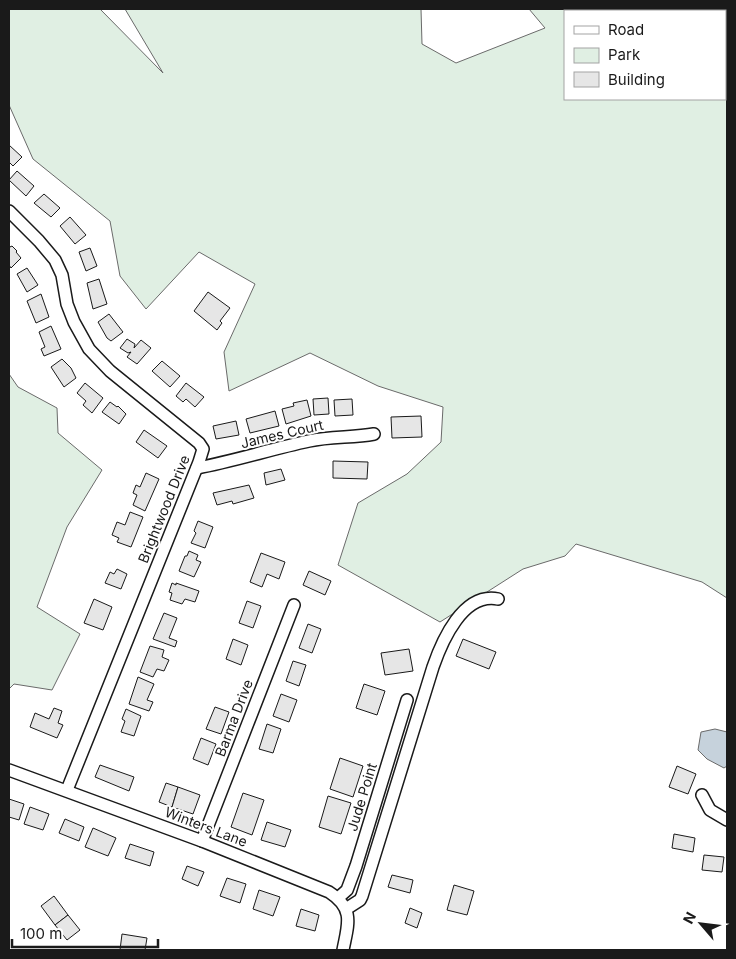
<svg xmlns="http://www.w3.org/2000/svg" width="736" height="959" font-family="Inter,sans-serif">
  <style>
    .green { fill: #e0efe3; stroke: #6a6a6a }
    .water { fill: #c6d2dc; stroke: #6a6a6a }
    .building { fill: #e6e6e6; stroke: #1a1a1a }
    .lines { fill: none; stroke-linecap: round; stroke-linejoin: round }
    .minor-casing { stroke: #1a1a1a; stroke-width: 14 }
    .minor { stroke: #fff; stroke-width: 11 }
    .labels { text-anchor: middle; stroke-width: 4; stroke-linejoin: round; paint-order: stroke }
    .street-label { font-size: 14px; fill: #1a1a1a; stroke: #fff }
  </style>
  <rect width="100%" height="100%" fill="#fff"/>
  <g class="green">
    <path d="M9 9H100L163 73 125 9H447H421L422 44 456 63 545 28 529 9H627L629 11H565V99H725V35L727 45V598L702 582 576 544 565 556 523 569 440 622 338 565 358 503 407 474 441 442 443 407 378 386 310 353 229 391 224 352 255 284 199 252 146 309 120 276 110 221 33 159 9 105Z"/>
    <path d="M9 374 18 387 57 408 58 433 102 470 67 527 37 607 80 634 52 690 14 684 9 689Z"/>
  </g>
  <path class="water" d="M715 729 727 732V766L724 768 707 759 698 750 701 732Z"/>
  <g class="building">
    <path d="M9 145 22 157 13 166 9 162Z"/>
    <path d="M17 171 34 186 26 196 9 180Z"/>
    <path d="M44 194 60 208 51 217 34 203Z"/>
    <path d="M70 217 86 235 75 244 60 226Z"/>
    <path d="M9 245 10 247 12 246 17 251 16 252 21 258 11 268 9 265Z"/>
    <path d="M90 248 97 266 86 271 79 252Z"/>
    <path d="M27 268 38 285 27 292 17 274Z"/>
    <path d="M99 279 107 304 93 309 87 283Z"/>
    <path d="M208 292 230 308 220 321 222 323 217 330 194 311Z"/>
    <path d="M41 294 49 317 36 323 27 301Z"/>
    <path d="M109 314 123 332 111 341 107 338 98 322Z"/>
    <path d="M51 326 61 349 44 356 41 349 45 347 39 332Z"/>
    <path d="M127 339 135 344 134 348 141 340 151 348 137 364 127 357 131 352 128 353 120 348Z"/>
    <path d="M62 359 71 368 76 378 64 387 51 367Z"/>
    <path d="M162 361 180 376 170 387 152 371Z"/>
    <path d="M85 383 103 398 92 413 83 405 86 401 77 393Z"/>
    <path d="M186 383 204 397 195 407 186 399 183 402 176 396Z"/>
    <path d="M328 398 329 414 314 415 313 399Z"/>
    <path d="M352 399 353 415 335 416 334 400Z"/>
    <path d="M307 400 311 416 286 424 282 409 294 406 293 403Z"/>
    <path d="M110 402 117 407 118 406 126 414 119 424 102 412Z"/>
    <path d="M275 411 279 426 250 433 246 419Z"/>
    <path d="M421 416 422 437 392 438 391 417Z"/>
    <path d="M236 421 239 435 216 439 213 426Z"/>
    <path d="M144 430 167 446 158 458 136 442Z"/>
    <path d="M333 461 368 462 367 479 333 478Z"/>
    <path d="M281 469 285 480 266 485 264 473Z"/>
    <path d="M146 473 159 479 145 511 133 505 137 495 133 493 136 485 140 487Z"/>
    <path d="M249 485 254 498 233 504 232 501 217 505 213 493Z"/>
    <path d="M130 512 143 517 131 547 117 542 119 538 112 535 117 522 125 525Z"/>
    <path d="M198 521 213 527 205 548 191 543 196 533 194 531Z"/>
    <path d="M189 551 198 555 196 560 201 562 194 577 179 571 185 556H187Z"/>
    <path d="M261 553 285 562 279 579 267 574 262 587 250 582Z"/>
    <path d="M117 569 127 574 121 589 105 583 110 572 114 574Z"/>
    <path d="M309 571 331 581 325 595 303 585Z"/>
    <path d="M172 583 176 585V583L199 591 195 602 185 599 182 604 170 600 172 593 169 592Z"/>
    <path d="M94 599 112 607 103 630 84 623Z"/>
    <path d="M247 601 261 606 253 628 239 623Z"/>
    <path d="M164 613 177 618 169 638 177 641 175 647 153 639Z"/>
    <path d="M308 624 321 629 312 653 299 648Z"/>
    <path d="M233 639 248 645 241 665 226 659Z"/>
    <path d="M463 639 496 652 489 669 456 656Z"/>
    <path d="M150 646 164 650 162 657 169 660 164 671 157 669 153 677 140 672Z"/>
    <path d="M409 649 413 671 385 675 381 653Z"/>
    <path d="M293 661 306 665 299 686 286 681Z"/>
    <path d="M138 677 154 684 147 700 153 702 149 711 129 704Z"/>
    <path d="M364 684 385 691 377 715 356 708Z"/>
    <path d="M281 694 297 700 289 722 273 716Z"/>
    <path d="M215 707 229 712 221 734 206 729Z"/>
    <path d="M54 708 62 711 58 723 63 725 57 738 30 727 35 713 49 719Z"/>
    <path d="M126 709 141 716 134 736 121 732 125 721 122 719Z"/>
    <path d="M267 724 281 729 273 753 259 749Z"/>
    <path d="M201 738 216 744 208 765 193 759Z"/>
    <path d="M340 758 363 766 353 797 330 789Z"/>
    <path d="M100 765 134 777 129 791 95 777Z"/>
    <path d="M677 766 696 774 688 794 669 787Z"/>
    <path d="M166 783 178 787 172 807 159 802Z"/>
    <path d="M178 787 200 795 193 814 172 807Z"/>
    <path d="M243 793 264 800 252 835 231 827Z"/>
    <path d="M328 796 351 803 341 834 319 827Z"/>
    <path d="M9 799 24 804 19 820 9 817Z"/>
    <path d="M30 807 49 814 43 830 24 824Z"/>
    <path d="M65 819 84 827 79 841 59 833Z"/>
    <path d="M267 822 291 830 285 847 261 840Z"/>
    <path d="M93 828 116 838 108 856 85 847Z"/>
    <path d="M674 834 695 838 693 852 672 848Z"/>
    <path d="M130 844 154 852 150 866 125 858Z"/>
    <path d="M704 855 724 857 722 872 702 870Z"/>
    <path d="M187 866 204 872 198 886 182 879Z"/>
    <path d="M392 875 413 880 410 893 388 887Z"/>
    <path d="M227 878 246 884 240 903 220 896Z"/>
    <path d="M454 885 474 891 467 915 447 910Z"/>
    <path d="M259 890 280 897 273 916 253 909Z"/>
    <path d="M54 896 68 915 55 925 41 906Z"/>
    <path d="M410 908 422 913 417 928 405 923Z"/>
    <path d="M301 909 319 915 315 931 296 926Z"/>
    <path d="M68 915 80 930 67 940 55 925Z"/>
    <path d="M122 934 147 938 145 950H120Z"/>
  </g>
  <g class="lines">
    <defs>
      <g id="minor">
        <path d="M9 211 39 241 55 260 62 275 67 304 74 322 89 349 110 371 199 443 203 449 199 462 67 790"/>
        <path d="M197 468C235 461 271 449 309 441 331 436 353 438 374 434"/>
        <path d="M9 770 202 841 329 892C355 909 348 924 343 950"/>
        <path d="M702 795 710 810 727 820"/>
        <path d="M202 841 294 605"/>
        <path d="M338 898 347 890 356 866 407 700"/>
        <path d="M346 909 360 900 362 896 433 667C442 641 463 592 498 599"/>
      </g>
    </defs>
    <use href="#minor" class="minor-casing"/>
    <use href="#minor" class="minor"/>
  </g>
  <g class="labels">
    <g class="street-label">
      <text transform="translate(282 434) rotate(-13)" y="5">James Court</text>
      <text transform="translate(164 509) rotate(-68)" y="5">Brightwood Drive</text>
      <text transform="translate(234 718) rotate(-69)" y="5">Barma Drive</text>
      <text transform="translate(362 797) rotate(-73)" y="5">Jude Point</text>
      <text transform="translate(206 827) rotate(21)" y="5">Winters Lane</text>
    </g>
  </g>
  <rect width="736" height="959" fill="none" stroke="#1a1a1a" stroke-width="20"/>
  <rect x="564" y="10" width="162" height="90" fill="#ffffff" stroke="#a3a3a3"/>
  <rect x="574" y="26" width="25" height="8" fill="#ffffff" stroke="#a3a3a3"/>
  <text x="608" y="35" font-size="15" fill="#1a1a1a">Road</text>
  <rect x="574" y="48" width="25" height="15" fill="#e0efe3" stroke="#a3a3a3"/>
  <text x="608" y="60" font-size="15" fill="#1a1a1a">Park</text>
  <rect x="574" y="72" width="25" height="15" fill="#e6e6e6" stroke="#a3a3a3"/>
  <text x="608" y="85" font-size="15" fill="#1a1a1a">Building</text>
  <g transform="translate(701 924) rotate(298)" stroke="#ffffff" stroke-width="4" paint-order="stroke">
  <path d="M0-4L9 19L0 12L-9 19Z" fill="#1a1a1a"/>
  <text y="-8" font-size="14" font-weight="bold" text-anchor="middle" fill="#1a1a1a">N</text>
  </g>
  <path d="M12 939v8h146v-8" fill="none" stroke="#1a1a1a" stroke-width="2.5"/>
  <text x="20" y="939" font-size="15" fill="#1a1a1a" stroke="#ffffff" stroke-width="4" paint-order="stroke">100 m</text>
</svg>
